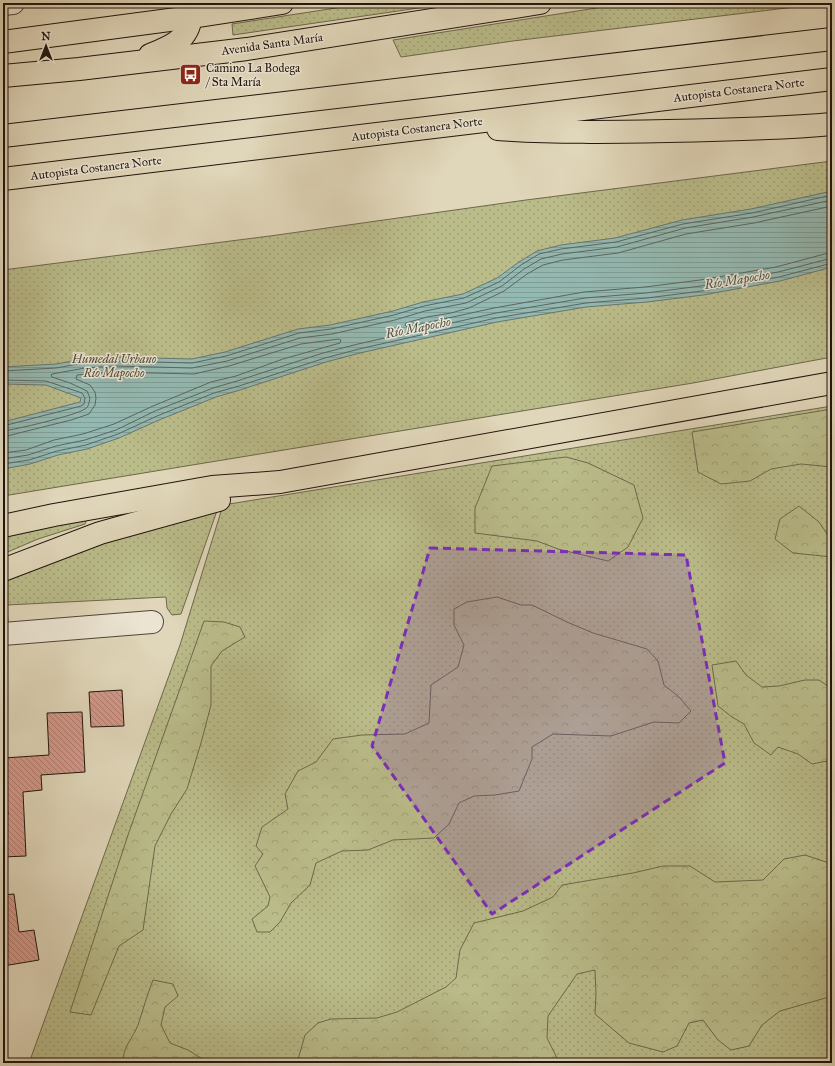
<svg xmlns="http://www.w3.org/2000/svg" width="835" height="1066" font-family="'IM FELL Great Primer',serif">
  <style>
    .grass { fill: url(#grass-dots); stroke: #6d684c }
    .forest { fill: url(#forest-crowns); stroke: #6d684c }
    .water { fill: url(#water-rules); stroke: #667770 }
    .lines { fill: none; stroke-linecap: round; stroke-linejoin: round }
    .shore { stroke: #5a6760; stroke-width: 1 }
    .building { fill: url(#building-back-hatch); stroke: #20150d }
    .minor-casing { stroke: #504538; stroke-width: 24 }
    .major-casing { stroke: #20150d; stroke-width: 24 }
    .highway-casing { stroke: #20150d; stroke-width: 24 }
    .minor { stroke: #ebe4d2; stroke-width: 22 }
    .major { stroke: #e0d6b9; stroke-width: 22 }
    .highway { stroke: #e0d6b9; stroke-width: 22 }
    .marked { fill: #7b2cbf; fill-opacity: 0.2; stroke: #7b2cbf; stroke-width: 3; stroke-dasharray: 8 5; stroke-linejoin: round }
    .labels { text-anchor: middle; stroke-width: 3; stroke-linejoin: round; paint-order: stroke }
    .street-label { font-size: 12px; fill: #20150d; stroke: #ebe4d2 }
    .poi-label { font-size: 12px; fill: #20150d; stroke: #ebe4d2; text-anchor: start }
    .park-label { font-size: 12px; font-style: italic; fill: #4e4732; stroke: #ebe4d2 }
    .water-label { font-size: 13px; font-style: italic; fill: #494e47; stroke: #ebe4d2 }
  </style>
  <defs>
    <pattern id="grass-dots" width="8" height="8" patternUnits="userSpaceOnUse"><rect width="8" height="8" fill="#babc8a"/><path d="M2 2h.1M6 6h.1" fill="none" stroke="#a0a176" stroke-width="1.8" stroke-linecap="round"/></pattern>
    <pattern id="forest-crowns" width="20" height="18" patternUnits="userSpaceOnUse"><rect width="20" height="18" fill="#babc8a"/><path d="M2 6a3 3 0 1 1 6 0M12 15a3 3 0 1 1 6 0" fill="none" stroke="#a0a176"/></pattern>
    <pattern id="water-rules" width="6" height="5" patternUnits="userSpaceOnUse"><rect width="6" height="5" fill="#94b9b2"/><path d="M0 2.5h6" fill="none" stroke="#7f9e98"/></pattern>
    <pattern id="building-back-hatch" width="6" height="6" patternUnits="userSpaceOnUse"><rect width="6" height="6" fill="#d4988a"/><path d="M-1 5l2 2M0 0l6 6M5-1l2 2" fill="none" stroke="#ac7b6f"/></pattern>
  </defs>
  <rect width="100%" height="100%" fill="#e0d6b9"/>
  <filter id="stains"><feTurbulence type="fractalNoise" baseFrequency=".005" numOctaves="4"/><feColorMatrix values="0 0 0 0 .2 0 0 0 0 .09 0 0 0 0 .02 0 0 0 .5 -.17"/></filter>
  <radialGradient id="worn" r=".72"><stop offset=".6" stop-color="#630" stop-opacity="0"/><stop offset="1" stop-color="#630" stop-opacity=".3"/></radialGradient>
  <g class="grass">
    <path d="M368 3H453L233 35 232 24Z"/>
    <path d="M628 3H828L513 41 401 57 393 40Z"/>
    <path d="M832 161V357L693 383 3 496V270L270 236 526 200Z"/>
    <path d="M832 406V1063H29L180 645 223 505Z"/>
    <path d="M219 505 181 614 172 615 167 608 166 597 7 605 8 623H3V576Z"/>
    <path d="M87 519 85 524 38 539 3 554V535Z"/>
  </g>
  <g class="forest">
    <path d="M832 409V467L801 464 771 469 750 481 721 484 698 472 692 432Z"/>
    <path d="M566 457 588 463 634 485 643 518 628 547 608 561 558 549 537 541 475 533V508L492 466Z"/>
    <path d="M799 506 819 522 829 537H832V557L793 553 775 539 780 519Z"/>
    <path d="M497 597 521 605H532L567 622 593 633 647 649 658 661 664 685 679 697 691 711 679 723 654 722 611 736 553 734 532 747V759L519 791 495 795 474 796 459 803 449 824 434 838 393 840 368 850 342 851 316 863 310 885 291 903 280 922 270 932H257L252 919 268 906 270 897 255 866 263 854 256 846 262 827 288 809 285 794 298 771 316 762 333 739 362 735 405 734 429 723 431 685 458 667 464 645 454 625V609L467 602Z"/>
    <path d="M204 621 224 622 240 627 245 637 222 651 211 666V705L201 743 187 789 171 814 155 846 143 930 119 946 91 1015 70 1012 128 835Z"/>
    <path d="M736 661 746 675 762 687 779 686 805 680H819L832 689V760L812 764 798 754 778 747 771 755 754 743 744 724 732 717 718 706 712 665Z"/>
    <path d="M805 855 832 864V992L829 997 780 1011 762 1025 749 1046 731 1050 718 1040 703 1020 689 1023 677 1046 663 1052 629 1043 595 1014 596 994 595 970 577 974 548 1016 547 1038 558 1060 547 1063H297L305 1035 318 1023 331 1019 377 1018 397 1012 446 987 456 978 460 950 474 923 523 911 553 897 562 885 633 873 663 866H690L715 882 763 880 784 859Z"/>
    <path d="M153 980 173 984 178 996 165 1007 161 1025 170 1043 188 1050 204 1060 203 1063H123C122 1048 133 1038 138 1025 143 1010 147 995 153 980Z"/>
  </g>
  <path class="water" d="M832 191V267L780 281 703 295 647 302 586 307 497 322 360 353 326 362 240 390 216 397 159 420 119 438 87 449 58 455 30 464 3 469V422L80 402 81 398 46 385 3 384V367L56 364 84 359 114 357 192 359 225 352 298 329 330 325 393 311 423 302 463 294 497 278 519 262 537 251 561 245 615 238 682 220 751 209Z"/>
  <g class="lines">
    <g class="shore">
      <path d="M832 206 754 223 686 234 618 253 563 260 543 265 527 274 504 291 469 308 451 313 427 317 406 323 405 325 407 327 494 308 584 292 645 287 700 280 776 267 832 252"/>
      <path d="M3 371 56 368 84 363 113 361 192 363 226 356 299 333 331 329 394 315 424 306 464 298 499 282 521 265 539 254 561 249 616 242 683 224 752 213 832 195"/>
      <path d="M3 380 46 381 82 393 85 398 84 404 81 406 3 426"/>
      <path d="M3 431C14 430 77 415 85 409 89 407 89 402 90 398L87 391 70 383 52 377 51 375 52 374 85 368 114 366 192 368 227 361 300 338 332 334 395 320 425 311 466 303 502 286 524 269 541 259 562 254 617 247 685 228 753 217 832 200"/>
      <path d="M3 437 71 420 89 414 95 405 96 398 95 392 90 385 76 379 77 375 114 372 194 374 229 366 301 344 339 339 341 340 340 343 283 359 236 376 211 382 153 406 114 424 83 434 54 440 26 450 3 453"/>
      <path d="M3 459 28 455 56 446 85 440 116 430 155 411 213 388 237 381 323 353 358 344 496 313 585 298 646 293 701 286 778 272 832 258"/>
      <path d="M3 464 29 460 57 451 86 445 118 434 157 416 214 393 239 386 325 358 359 349 496 318 586 303 647 298 702 291 779 277 832 263"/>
    </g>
  </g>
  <g class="building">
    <path d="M122 690 124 726 91 727 89 692Z"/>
    <path d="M82 712 85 772 41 775 42 790 23 792 26 856 3 857V816L8 815 4 758 49 755 47 713Z"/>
    <path d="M14 894 19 932 34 930 39 960 3 966V895Z"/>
  </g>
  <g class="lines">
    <defs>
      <g id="minor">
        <path d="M3 4 13 3"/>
        <path d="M3 634 152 622"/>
      </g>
      <g id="major">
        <path d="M3 42 192 17 282 3"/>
        <path d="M150 55C176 45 193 37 191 6"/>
        <path d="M3 76 79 69 247 49 540 3"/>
        <path d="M3 526 54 515 212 487 280 482 832 383"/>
        <path d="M3 570 100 533 219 500"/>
      </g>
      <g id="highway">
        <path d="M498 129C554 133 611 132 668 131 723 130 778 129 832 124"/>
        <path d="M3 136 832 39"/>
        <path d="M3 179 832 79"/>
      </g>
    </defs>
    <use href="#minor" class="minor-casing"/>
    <use href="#major" class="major-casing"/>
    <use href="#highway" class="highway-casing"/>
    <use href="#minor" class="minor"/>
    <use href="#major" class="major"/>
    <use href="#highway" class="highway"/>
  </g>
  <path class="marked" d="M430 548 686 555 725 763 492 914 372 746Z"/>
  <defs>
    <symbol id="bus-square" viewBox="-11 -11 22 22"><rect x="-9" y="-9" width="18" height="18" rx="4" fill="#8f2418" stroke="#ebe4d2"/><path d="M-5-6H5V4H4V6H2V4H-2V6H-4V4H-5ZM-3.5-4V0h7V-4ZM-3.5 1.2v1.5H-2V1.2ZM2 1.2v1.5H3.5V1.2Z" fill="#fff"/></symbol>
  </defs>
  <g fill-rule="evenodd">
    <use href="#bus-square" x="178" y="62" width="25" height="25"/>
  </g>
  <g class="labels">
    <g class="street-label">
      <text transform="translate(272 44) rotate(-8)" y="4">Avenida Santa María</text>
      <text transform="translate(739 90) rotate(-7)" y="4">Autopista Costanera Norte</text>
      <text transform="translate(417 129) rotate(-7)" y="4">Autopista Costanera Norte</text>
      <text transform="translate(96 168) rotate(-7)" y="4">Autopista Costanera Norte</text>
    </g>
    <g class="poi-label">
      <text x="206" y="72">Camino La Bodega<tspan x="206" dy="14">/ Sta María</tspan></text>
    </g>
    <g class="park-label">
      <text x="114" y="363">Humedal Urbano<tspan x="114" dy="14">Río Mapocho</tspan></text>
    </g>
    <g class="water-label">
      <text transform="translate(737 279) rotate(-9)" y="5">Río Mapocho</text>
      <text transform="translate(418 327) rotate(-11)" y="5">Río Mapocho</text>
    </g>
  </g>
  <rect width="835" height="1066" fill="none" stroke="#e0d6b9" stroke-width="16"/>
  <rect x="4" y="4" width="827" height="1058" fill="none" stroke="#20150d" stroke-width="2"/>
  <rect x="8" y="8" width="819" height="1050" fill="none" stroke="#20150d"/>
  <g transform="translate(46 46)" stroke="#ebe4d2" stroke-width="3" paint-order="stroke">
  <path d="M0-3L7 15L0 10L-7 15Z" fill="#20150d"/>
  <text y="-6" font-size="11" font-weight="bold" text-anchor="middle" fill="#20150d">N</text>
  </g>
  <rect width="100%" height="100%" filter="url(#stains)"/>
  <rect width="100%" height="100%" fill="url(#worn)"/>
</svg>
